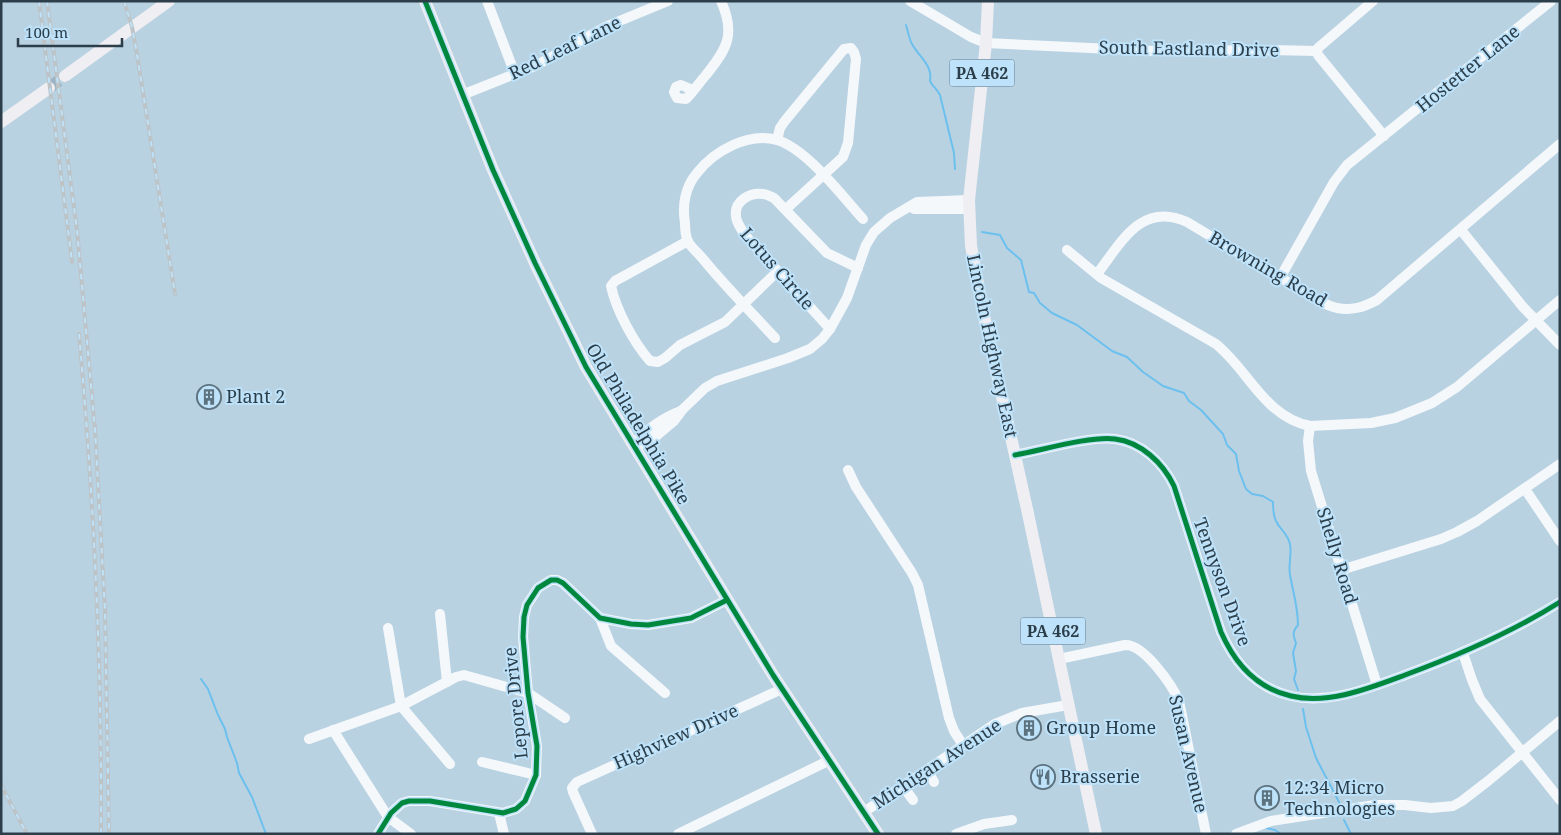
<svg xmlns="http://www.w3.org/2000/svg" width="1561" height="835" font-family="'Noto Serif',serif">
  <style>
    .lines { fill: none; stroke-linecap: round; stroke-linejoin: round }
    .stream { stroke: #6cc0ed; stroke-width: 2 }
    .major-tunnel { stroke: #9db4c4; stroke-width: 12; stroke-dasharray: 12 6; stroke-linecap: butt }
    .minor { stroke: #f4f8fb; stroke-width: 10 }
    .major { stroke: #efeef2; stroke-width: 12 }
    .rail-casing { stroke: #bdc4c8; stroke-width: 4 }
    .rail { stroke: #bde2f9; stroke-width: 2; stroke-dasharray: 5.5; stroke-linecap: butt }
    .cycleway-casing { stroke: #bde2f9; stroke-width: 8 }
    .cycleway { stroke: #00873e; stroke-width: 5 }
    .labels { text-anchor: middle; stroke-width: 4; stroke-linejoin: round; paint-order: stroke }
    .shield { fill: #bde2f9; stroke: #586f7e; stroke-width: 1 }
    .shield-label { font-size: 16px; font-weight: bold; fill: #2c3e4a }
    .street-label { font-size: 18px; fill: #2c3e4a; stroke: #bde2f9 }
    .poi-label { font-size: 18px; fill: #2c3e4a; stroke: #bde2f9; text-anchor: start }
  </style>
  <rect width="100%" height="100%" fill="#b9d2e2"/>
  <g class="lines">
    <g class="stream">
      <path d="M906 25C908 31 909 39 912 44 919 57 933 65 930 81 933 87 936 88 940 95L954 153 955 169"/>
      <path d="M982 232 1000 235 1007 248 1021 260 1029 292 1034 293 1040 303 1052 313 1077 325 1112 351 1127 357 1143 372 1163 386 1184 393 1189 401 1201 410 1223 434 1227 445 1236 454 1239 471 1246 489 1252 494 1263 496 1273 502C1273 508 1273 515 1276 521 1280 530 1287 532 1290 544 1292 554 1288 565 1290 575 1293 592 1298 607 1298 625 1292 632 1293 635 1296 643L1293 653 1296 671 1294 679 1298 690"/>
      <path d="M201 679 208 689 218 715 225 729 227 737 237 763 239 773 252 797 266 834"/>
      <path d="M1303 709 1306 727 1316 758 1340 804"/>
      <path d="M1344 820 1351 834"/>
      <path d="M1266 828 1275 830 1281 834"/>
    </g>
    <path class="major-tunnel" d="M49 88 65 76"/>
    <g class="minor">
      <path d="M487 1 515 74"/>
      <path d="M910 1 971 37 986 43 1154 51 1264 50 1317 51"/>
      <path d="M1317 51 1318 55 1384 136"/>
      <path d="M1317 51 1318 48 1373 1"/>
      <path d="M693 90 681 85 676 87 674 92 677 98 686 99C693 92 699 83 706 75 727 49 736 34 721 1"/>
      <path d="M462 95 535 66 605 27 668 1"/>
      <path d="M777 140 780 128 784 122 844 49 851 48 854 52 856 59 848 143 843 157 786 209"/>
      <path d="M914 209H969"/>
      <path d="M1461 230 1523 307 1560 345"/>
      <path d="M688 241 615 281 611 286C616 310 634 343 650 361L658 362 665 358 680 345 725 322 778 271"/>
      <path d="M1067 250 1101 278 1216 344C1250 372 1264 416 1310 426L1371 423 1395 418 1432 403 1457 387 1560 300"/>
      <path d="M1097 274C1121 243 1141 201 1187 222 1222 243 1257 264 1293 285 1306 293 1321 304 1337 308 1352 311 1364 307 1377 300L1560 144"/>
      <path d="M1280 278 1334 182 1347 165 1551 1"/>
      <path d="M830 329 744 234C741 228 736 222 736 216 734 201 750 192 763 194 767 194 771 197 774 198L827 253 858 268"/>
      <path d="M775 338C751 312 726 287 703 259 699 254 692 248 688 242 686 237 685 229 685 223 682 206 685 187 697 173 714 151 748 132 777 140 807 149 842 196 863 219"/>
      <path d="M1310 426 1308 441 1311 471 1377 685"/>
      <path d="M633 445 648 443 674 421 682 410 705 388 717 381 788 358 810 349 822 339 830 329 847 298 866 245 874 232 890 218 917 202 969 200"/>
      <path d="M633 445C646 430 662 418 681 411"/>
      <path d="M1015 455C1043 450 1089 436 1115 439 1141 442 1163 463 1174 486L1221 632C1235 664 1256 688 1291 696 1328 705 1370 688 1405 675 1459 655 1511 633 1560 602"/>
      <path d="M848 470 856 487 912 573 918 585 949 718 954 731 963 745"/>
      <path d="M1525 489 1560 541"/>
      <path d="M1341 570 1441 539 1457 532 1477 521 1560 464"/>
      <path d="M440 614 447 682"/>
      <path d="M600 618 611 646 665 693"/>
      <path d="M388 628 401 706 450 764"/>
      <path d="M1463 653 1472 680 1480 699 1560 800"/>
      <path d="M1059 659 1125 645C1144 644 1172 685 1179 701L1206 834"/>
      <path d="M333 730 388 817 411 834"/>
      <path d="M309 739 401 706 456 677 464 675 528 693 565 718"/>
      <path d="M482 762 536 775"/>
      <path d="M927 770 934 782"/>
      <path d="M903 786 913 800"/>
      <path d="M864 812 995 724 1022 713 1068 705"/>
      <path d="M499 813 504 834"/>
      <path d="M378 834 391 813 402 803 409 801H430L503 813 516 809 525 801 536 775 537 746 528 693 523 637 524 617 527 605 538 588 551 580H557L563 583 600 618 631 624 648 625 691 618 727 600"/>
      <path d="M592 834 573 792 572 788 577 782 782 689"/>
      <path d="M678 834 830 760"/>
      <path d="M956 834 984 824 1012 820"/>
      <path d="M1236 834 1271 821 1375 805H1405L1431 808 1453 806 1462 801 1488 781 1560 721"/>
    </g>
    <g class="major">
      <path d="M425 1 493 170 535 263 586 367 773 675 878 834"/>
      <path d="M988 1 986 43 969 200 971 246 984 316 1027 509 1096 834"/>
      <path d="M65 76 169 1"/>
      <path d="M1 122 49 88"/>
    </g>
    <defs>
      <g id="rail">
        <path d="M39 1 72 262"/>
        <path d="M47 1 77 230 95 430 105 610 109 834"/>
        <path d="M124 1 132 27 136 48 175 294"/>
        <path d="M79 334C94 500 102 667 101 834"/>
        <path d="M1 785 27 834"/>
      </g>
    </defs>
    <use href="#rail" class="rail-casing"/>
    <use href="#rail" class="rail"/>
    <defs>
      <g id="cycleway">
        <path d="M425 1 493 170 535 263 586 367 773 675 878 834"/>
        <path d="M1015 455C1043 450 1089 436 1115 439 1141 442 1163 463 1174 486L1221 632C1235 664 1256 688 1291 696 1328 705 1370 688 1405 675 1459 655 1511 633 1560 602"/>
        <path d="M378 834 391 813 402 803 409 801H430L503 813 516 809 525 801 536 775 537 746 528 693 523 637 524 617 527 605 538 588 551 580H557L563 583 600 618 631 624 648 625 691 618 727 600"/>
      </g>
    </defs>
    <use href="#cycleway" class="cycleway-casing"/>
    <use href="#cycleway" class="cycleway"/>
  </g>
  <defs>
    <symbol id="building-ring" viewBox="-11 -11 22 22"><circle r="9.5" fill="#bde2f9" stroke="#5d727f" stroke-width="1.5"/><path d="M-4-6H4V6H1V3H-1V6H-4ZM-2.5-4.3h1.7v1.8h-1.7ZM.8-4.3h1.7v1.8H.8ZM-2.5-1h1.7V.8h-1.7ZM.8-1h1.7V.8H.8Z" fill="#5d727f"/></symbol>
    <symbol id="restaurant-ring" viewBox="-11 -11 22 22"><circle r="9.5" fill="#bde2f9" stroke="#5d727f" stroke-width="1.5"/><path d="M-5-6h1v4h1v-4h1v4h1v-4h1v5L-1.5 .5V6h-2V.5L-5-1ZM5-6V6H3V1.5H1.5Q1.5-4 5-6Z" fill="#5d727f"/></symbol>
  </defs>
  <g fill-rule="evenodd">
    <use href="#building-ring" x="195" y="383" width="28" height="28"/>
    <use href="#building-ring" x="1015" y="714" width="28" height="28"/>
    <use href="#restaurant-ring" x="1029" y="763" width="28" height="28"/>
    <use href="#building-ring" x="1253" y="784" width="28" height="28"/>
  </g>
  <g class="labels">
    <g class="shield">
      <rect x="949.5" y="59.5" width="65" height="27" rx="4"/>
      <rect x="1020.5" y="617.5" width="65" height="27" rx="4"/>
    </g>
    <g class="shield-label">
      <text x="982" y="79">PA 462</text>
      <text x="1053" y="637">PA 462</text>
    </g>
    <g class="street-label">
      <text transform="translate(565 48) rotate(-26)" y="6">Red Leaf Lane</text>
      <text transform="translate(1189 49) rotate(1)" y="6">South Eastland Drive</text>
      <text transform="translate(1468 69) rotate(-39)" y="6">Hostetter Lane</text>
      <text transform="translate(777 269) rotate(49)" y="6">Lotus Circle</text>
      <text transform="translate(1268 269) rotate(30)" y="6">Browning Road</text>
      <text transform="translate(992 346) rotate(78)" y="6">Lincoln Highway East</text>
      <text transform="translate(638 424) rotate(59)" y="6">Old Philadelphia Pike</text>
      <text transform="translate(1337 556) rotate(73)" y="6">Shelly Road</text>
      <text transform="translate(1222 582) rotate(70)" y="6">Tennyson Drive</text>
      <text transform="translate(516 703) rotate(-96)" y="6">Lepore Drive</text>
      <text transform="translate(676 737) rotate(-24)" y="6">Highview Drive</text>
      <text transform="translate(1188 754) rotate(77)" y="6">Susan Avenue</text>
      <text transform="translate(937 764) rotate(-33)" y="6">Michigan Avenue</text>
    </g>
    <g class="poi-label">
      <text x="226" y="403">Plant 2</text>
      <text x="1046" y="734">Group Home</text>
      <text x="1060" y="783">Brasserie</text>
      <text x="1284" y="794">12:34 Micro<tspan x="1284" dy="21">Technologies</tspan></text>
    </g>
  </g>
  <rect width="1561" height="835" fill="none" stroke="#2c3e4a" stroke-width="5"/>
  <path d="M18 38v8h104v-8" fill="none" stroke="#2c3e4a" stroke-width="2.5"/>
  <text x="25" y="38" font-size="15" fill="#2c3e4a" stroke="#bde2f9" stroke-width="4" paint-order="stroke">100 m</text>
</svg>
